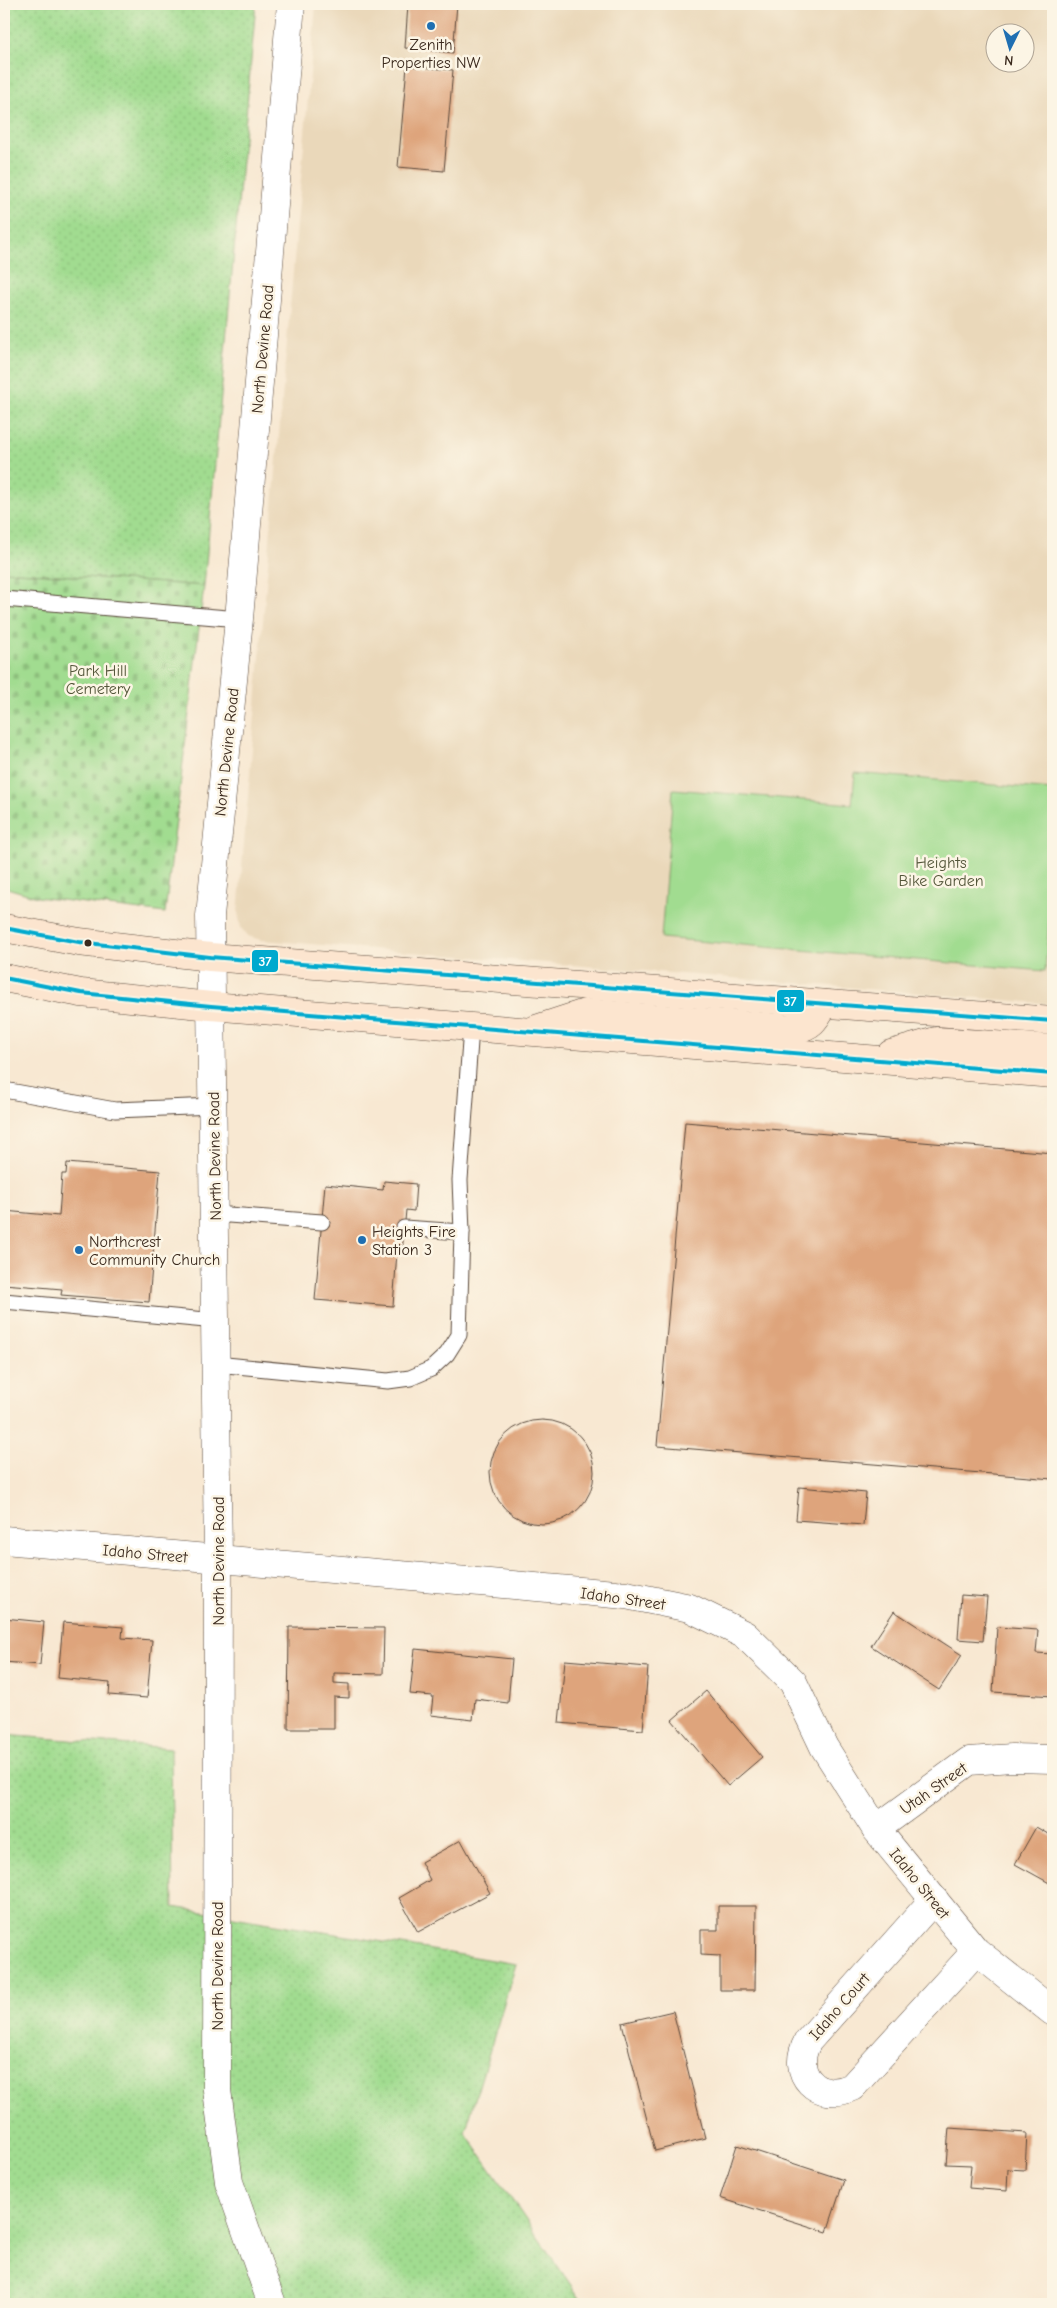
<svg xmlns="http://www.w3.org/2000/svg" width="1057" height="2308" font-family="'Comic Neue',sans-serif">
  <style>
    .built { fill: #ead8ba; fill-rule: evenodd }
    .grass { fill: url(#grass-dots); stroke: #6e8357 }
    .cemetery { fill: url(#cemetery-stones); stroke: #6e8357 }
    .green { fill: #a1dc90; stroke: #6e8357 }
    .building { fill: #dea47c }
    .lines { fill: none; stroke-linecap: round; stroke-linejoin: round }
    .service-casing { stroke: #574639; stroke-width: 17 }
    .minor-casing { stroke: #574639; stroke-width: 29 }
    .tertiary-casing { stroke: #574639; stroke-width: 29 }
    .secondary-casing { stroke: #574639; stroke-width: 29 }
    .service { stroke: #fff; stroke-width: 15 }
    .minor { stroke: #fff; stroke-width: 28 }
    .tertiary { stroke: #fff; stroke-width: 28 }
    .secondary { stroke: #fce5cf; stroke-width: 28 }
    .bus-1-casing { stroke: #fcf5e5; stroke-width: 8 }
    .bus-1 { stroke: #00a9ce; stroke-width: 4 }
    .poi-dot { fill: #1f6fb2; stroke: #fcf5e5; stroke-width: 2 }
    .bus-dot { fill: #3b2a1e; stroke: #fcf5e5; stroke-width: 2 }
    .labels { text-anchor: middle; stroke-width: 5; stroke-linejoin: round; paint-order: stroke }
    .poi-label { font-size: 16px; fill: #3b2a1e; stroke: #fcf5e5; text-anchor: start }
    .street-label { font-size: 16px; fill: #3b2a1e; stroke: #fcf5e5 }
    .park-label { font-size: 16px; fill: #54563a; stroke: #fcf5e5 }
    .line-badge { stroke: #fcf5e5; stroke-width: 2 }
    .badge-label { font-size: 14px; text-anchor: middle; font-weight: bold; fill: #fff }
  </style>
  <defs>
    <pattern id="grass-dots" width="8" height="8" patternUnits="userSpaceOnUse" patternTransform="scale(1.25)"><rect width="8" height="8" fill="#a1dc90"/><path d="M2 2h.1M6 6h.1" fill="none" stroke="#8cbd7c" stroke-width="1.8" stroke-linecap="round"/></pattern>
    <pattern id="cemetery-stones" width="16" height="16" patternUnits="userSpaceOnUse" patternTransform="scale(1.25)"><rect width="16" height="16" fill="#a1dc90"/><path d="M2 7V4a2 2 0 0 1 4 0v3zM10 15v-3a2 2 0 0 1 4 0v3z" fill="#8cbd7c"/></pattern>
  </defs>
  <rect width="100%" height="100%" fill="#fcf5e5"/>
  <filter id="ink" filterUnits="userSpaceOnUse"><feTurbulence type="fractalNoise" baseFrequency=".02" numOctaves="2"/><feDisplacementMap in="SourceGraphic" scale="10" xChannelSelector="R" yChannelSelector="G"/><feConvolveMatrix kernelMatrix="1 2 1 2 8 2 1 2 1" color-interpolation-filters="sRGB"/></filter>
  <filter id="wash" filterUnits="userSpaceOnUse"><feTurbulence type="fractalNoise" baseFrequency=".0096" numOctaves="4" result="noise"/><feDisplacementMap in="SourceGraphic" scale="20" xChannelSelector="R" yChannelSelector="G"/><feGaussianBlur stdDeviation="1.12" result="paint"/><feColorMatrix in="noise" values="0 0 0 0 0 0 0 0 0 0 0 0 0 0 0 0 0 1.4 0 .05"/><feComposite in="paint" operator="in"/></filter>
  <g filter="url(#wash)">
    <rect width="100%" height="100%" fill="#f8e8d2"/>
    <path class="built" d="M316 4H1053V1004L261 940 248 936 241 928 238 913ZM994 32H1024V62H994Z"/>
    <g class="grass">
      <path d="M4 4H256L204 586 4 571Z"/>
      <path d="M4 1735 171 1748 173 1907 516 1964 465 2132 584 2304H4Z"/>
    </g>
    <path class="cemetery" d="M4 571 204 586 165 913 37 897 4 887Z"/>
    <path class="green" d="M855 773 1053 790V868L1045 971 661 938 673 789 852 804Z"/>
    <g id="blocks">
      <g class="building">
        <path d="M408 4H457L453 53 405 48Z"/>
        <path d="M407 66 453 70 444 171 398 167Z"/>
        <path d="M685 1122 1053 1153V1479L657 1446Z"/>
        <path d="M67 1163 160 1171 149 1302 61 1295 62 1289 4 1284V1211L59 1216 62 1174H66Z"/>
        <path d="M384 1181 416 1184 414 1211 406 1210 402 1253 397 1252 393 1306 315 1300 325 1184 383 1190Z"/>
        <circle cx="542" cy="1472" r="52"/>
        <path d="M799 1487 866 1493 863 1525 796 1520Z"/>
        <path d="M961 1595 987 1597 983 1641 958 1639Z"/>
        <path d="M894 1611 962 1655 939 1690 871 1646Z"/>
        <path d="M4 1618 44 1622 40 1665 4 1662Z"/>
        <path d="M63 1622 123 1627 122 1638 152 1640 147 1698 109 1695 110 1683 58 1678Z"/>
        <path d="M289 1627 384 1628 383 1674 334 1673V1683L349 1684V1698L334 1697V1729H288Z"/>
        <path d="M997 1627 1038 1630 1036 1653 1053 1654V1696L993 1692Z"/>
        <path d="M415 1649 512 1659 508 1703 475 1699 473 1720 431 1715 433 1696 410 1694Z"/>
        <path d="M565 1660 648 1667 643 1730 559 1723Z"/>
        <path d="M706 1691 762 1757 728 1786 672 1720Z"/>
        <path d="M1036 1827 1053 1837V1885L1015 1864Z"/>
        <path d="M461 1840 490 1893 418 1932 399 1898 430 1880 421 1862Z"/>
        <path d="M718 1906H756L755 1990H720V1956L701 1955V1930H718Z"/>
        <path d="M673 2011 705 2138 655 2151 622 2023Z"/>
        <path d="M949 2128 1027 2133 1025 2170 1008 2169 1007 2191 969 2188 971 2165 946 2164Z"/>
        <path d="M737 2145 844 2180 827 2232 720 2198Z"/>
      </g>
    </g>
  </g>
  <g filter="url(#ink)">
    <use href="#blocks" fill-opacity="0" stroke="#574639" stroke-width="1"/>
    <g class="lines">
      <defs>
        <g id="service">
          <path d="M4 599 239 619"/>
          <path d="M4 1090 115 1110 214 1106"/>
          <path d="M215 1214 322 1222"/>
          <path d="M404 1228 462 1232"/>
          <path d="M4 1301 216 1321"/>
          <path d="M216 1364 388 1381 410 1378 431 1369 447 1354 459 1335 462 1232 460 1180 471 1028"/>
        </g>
        <g id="minor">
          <path d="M4 1540 626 1595 690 1608 745 1635 793 1682 824 1747 876 1829 976 1951 1053 2012"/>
          <path d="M876 1829 969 1761 1012 1758 1053 1759"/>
          <path d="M934 1899 808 2041C789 2074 818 2103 852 2087L976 1951"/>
        </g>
        <path id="tertiary" d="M272 2304 229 2182 217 2090 218 1559 210 916 239 619 291 4"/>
        <g id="secondary">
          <path d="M4 928 79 942 210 957 1053 1021"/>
          <path d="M4 978 81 993 211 1006 1053 1074"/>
          <path d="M536 1029 585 1013 795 1029C812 1027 816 1018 824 1004"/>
          <path d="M891 1054 936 1041 1053 1049"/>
        </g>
      </defs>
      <use href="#service" class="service-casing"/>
      <use href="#minor" class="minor-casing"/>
      <use href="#tertiary" class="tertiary-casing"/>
      <use href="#secondary" class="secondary-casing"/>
      <use href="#service" class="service"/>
      <use href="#minor" class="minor"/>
      <use href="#tertiary" class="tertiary"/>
      <use href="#secondary" class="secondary"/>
      <defs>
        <g id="bus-1">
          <path d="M4 928 79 942 210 957 1053 1021"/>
          <path d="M4 978 81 993 211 1006 1053 1074"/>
        </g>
      </defs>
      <use href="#bus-1" class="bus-1-casing"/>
      <use href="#bus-1" class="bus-1"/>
    </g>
  </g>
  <g class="poi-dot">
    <circle cx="431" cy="26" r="5"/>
    <circle cx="362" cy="1240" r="5"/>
    <circle cx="79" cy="1250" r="5"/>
  </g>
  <circle class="bus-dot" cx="88" cy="943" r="4.5"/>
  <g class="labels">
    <g class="poi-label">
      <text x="431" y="50" text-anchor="middle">Zenith<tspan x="431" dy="18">Properties NW</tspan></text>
      <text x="372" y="1237">Heights Fire<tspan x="372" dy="18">Station 3</tspan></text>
      <text x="89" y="1247">Northcrest<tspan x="89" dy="18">Community Church</tspan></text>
    </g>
    <g class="street-label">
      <text transform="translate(262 349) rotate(-85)" y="6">North Devine Road</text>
      <text transform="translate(226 752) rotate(-84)" y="6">North Devine Road</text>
      <text transform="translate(214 1156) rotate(-91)" y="6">North Devine Road</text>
      <text transform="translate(145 1553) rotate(5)" y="6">Idaho Street</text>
      <text transform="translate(218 1561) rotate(-90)" y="6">North Devine Road</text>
      <text transform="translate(623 1598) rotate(8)" y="6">Idaho Street</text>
      <text transform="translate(933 1788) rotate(-35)" y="6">Utah Street</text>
      <text transform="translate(920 1883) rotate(51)" y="6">Idaho Street</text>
      <text transform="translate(217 1966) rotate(-90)" y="6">North Devine Road</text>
      <text transform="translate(839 2006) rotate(-49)" y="6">Idaho Court</text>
    </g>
    <g class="park-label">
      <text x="98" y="676">Park Hill<tspan x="98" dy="18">Cemetery</tspan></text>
      <text x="941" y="868">Heights<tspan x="941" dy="18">Bike Garden</tspan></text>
    </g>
  </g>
  <g class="line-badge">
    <rect x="251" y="949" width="28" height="24" rx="5" fill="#00a9ce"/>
    <rect x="776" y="989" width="29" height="24" rx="5" fill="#00a9ce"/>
  </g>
  <g class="badge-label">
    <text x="265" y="966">37</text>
    <text x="790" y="1006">37</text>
  </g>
  <rect width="1057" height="2308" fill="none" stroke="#fcf5e5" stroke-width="20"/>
  <g transform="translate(1010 48) rotate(185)"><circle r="24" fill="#fcf5e5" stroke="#afa495"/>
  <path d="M0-4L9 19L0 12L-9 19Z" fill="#1f6fb2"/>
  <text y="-8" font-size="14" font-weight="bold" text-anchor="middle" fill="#3b2a1e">N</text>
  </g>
</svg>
